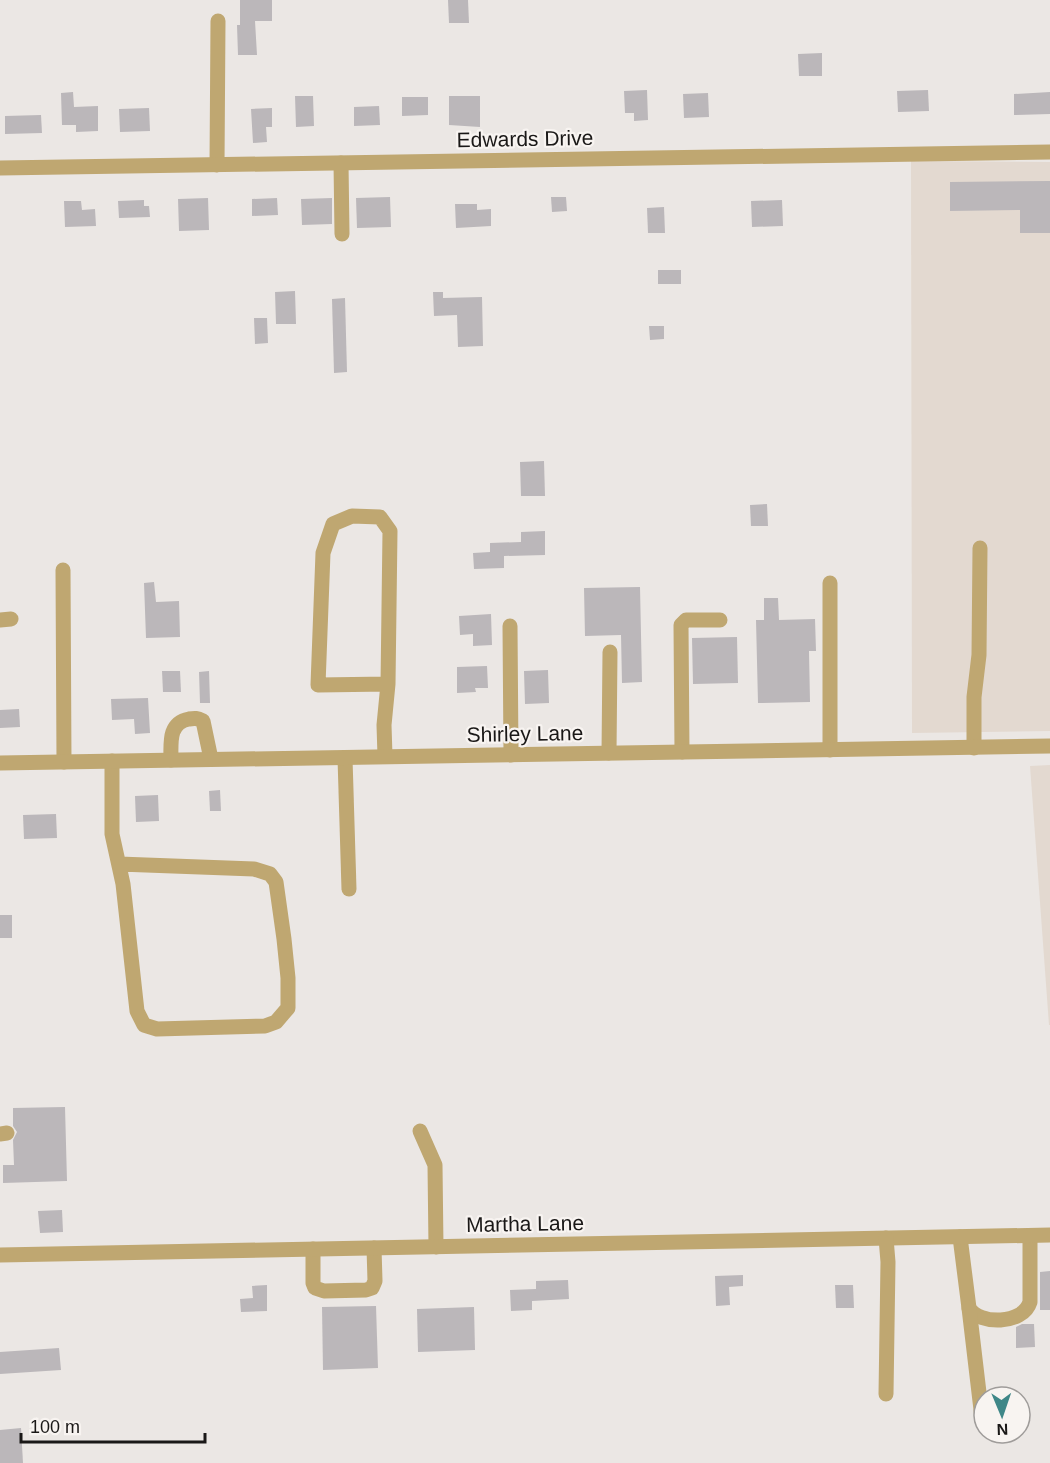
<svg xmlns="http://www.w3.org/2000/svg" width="1050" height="1463" font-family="Helvetica,sans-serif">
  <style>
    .built { fill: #e3d9d0 }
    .building { fill: #bbb7ba }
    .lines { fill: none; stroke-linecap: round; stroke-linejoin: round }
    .minor { stroke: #bfa771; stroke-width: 15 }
    .labels { text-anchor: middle; stroke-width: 4.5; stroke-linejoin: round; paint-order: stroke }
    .street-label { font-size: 21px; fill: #1a1817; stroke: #f8f4f1 }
  </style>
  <rect width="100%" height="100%" fill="#ebe7e4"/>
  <g class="built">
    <path d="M911 161 1050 162V731L912 733Z"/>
    <path d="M1050 765V1025H1049L1030 766Z"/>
  </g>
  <g class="building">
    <path d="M240 0H272V21H255L257 55H238L237 25H240Z"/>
    <path d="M448 0H468L469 23H449Z"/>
    <path d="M822 53V76H799L798 54Z"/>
    <path d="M647 90 648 120 634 121V113H625L624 91Z"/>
    <path d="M928 90 929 111 898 112 897 91Z"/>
    <path d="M73 92 74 107 98 106V131L76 132V125H62L61 93Z"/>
    <path d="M1050 92V114L1014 115V94Z"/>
    <path d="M708 93 709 117 684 118 683 94Z"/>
    <path d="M295 96H313L314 126 296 127Z"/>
    <path d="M449 96H480V127L449 125Z"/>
    <path d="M402 97H428V115L402 116Z"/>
    <path d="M379 106 380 125 354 126V107Z"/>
    <path d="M149 108 150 131 120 132 119 109Z"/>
    <path d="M272 108V127H266L267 142 253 143 251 109Z"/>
    <path d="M41 115 42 133 5 134V116Z"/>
    <path d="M1050 181V233H1020V210L950 211V182Z"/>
    <path d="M390 197 391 227 357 228 356 198Z"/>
    <path d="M551 197H566L567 211 552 212Z"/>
    <path d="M208 198 209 230 179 231 178 199Z"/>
    <path d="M277 198 278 215 252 216V199Z"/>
    <path d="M332 198V224L302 225 301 199Z"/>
    <path d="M144 200V206H149L150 217 119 218 118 201Z"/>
    <path d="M782 200 783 226 752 227 751 201Z"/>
    <path d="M64 201H81L82 210 95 209 96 226 65 227Z"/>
    <path d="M455 204H477V210L491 209V226L456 228Z"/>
    <path d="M664 207 665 233H648L647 208Z"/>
    <rect x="658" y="270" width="23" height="14"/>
    <path d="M295 291 296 324H276L275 292Z"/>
    <path d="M433 292H443V298L482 297 483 346 458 347 457 315 434 316Z"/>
    <path d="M345 298 347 372 334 373 332 299Z"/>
    <path d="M254 318H267L268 343 255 344Z"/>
    <path d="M649 326H664V339L650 340Z"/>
    <path d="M544 461 545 496H521L520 462Z"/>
    <path d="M767 504 768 526H751L750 505Z"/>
    <path d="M545 531V555L504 556V568L474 569 473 553 490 552V543L521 542V532Z"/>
    <path d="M154 582 156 602 179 601 180 637 146 638 144 583Z"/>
    <path d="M640 587 642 682 622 683 621 635 585 636 584 588Z"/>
    <path d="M764 598H778L779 620 815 619 816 651H809L810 702 758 703 756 620H764Z"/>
    <path d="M491 614 492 645 473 646V634L460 635 459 616Z"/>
    <path d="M737 637 738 683 693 684 692 638Z"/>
    <path d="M487 666 488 688H475L476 692 457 693V667Z"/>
    <path d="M548 670 549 703 525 704 524 671Z"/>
    <path d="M162 671H180L181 692H163Z"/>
    <path d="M209 671 210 703H200L199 672Z"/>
    <path d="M148 698 150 733 135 734 134 719 112 720 111 699Z"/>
    <path d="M19 709 20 727 0 728V710Z"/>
    <path d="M220 790 221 811H210L209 791Z"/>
    <path d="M158 795 159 821 136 822 135 796Z"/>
    <path d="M56 814 57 838 24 839 23 815Z"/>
    <rect x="0" y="915" width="12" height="23"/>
    <path d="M65 1107 67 1181 3 1183V1165H14L13 1140 17 1132 13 1126V1108Z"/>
    <path d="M62 1210 63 1232 40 1233 38 1211Z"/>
    <path d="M1050 1271V1310H1040V1272Z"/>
    <path d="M743 1275V1286L729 1287 730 1305 716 1306 715 1276Z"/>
    <path d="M568 1280 569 1299 532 1301V1310L511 1311 510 1290 536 1289V1281Z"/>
    <path d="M267 1285V1311L241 1312 240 1299 253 1298 252 1286Z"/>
    <path d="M835 1285H853L854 1308H836Z"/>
    <path d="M376 1306 378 1368 323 1370 322 1307Z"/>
    <path d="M474 1307 475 1350 418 1352 417 1309Z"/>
    <path d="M1022 1324H1034L1035 1347 1016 1348V1327Z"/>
    <path d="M59 1348 61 1370 0 1374V1352Z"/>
    <path d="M21 1428 23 1463H0V1430Z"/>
  </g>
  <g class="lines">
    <g class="minor">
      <path d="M341 163 342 234"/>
      <path d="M217 165 218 21"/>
      <path d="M0 168 1050 152"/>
      <path d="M63 570 64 762"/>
      <path d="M0 620 11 619"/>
      <path d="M510 626 511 755"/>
      <path d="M974 748V697L979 655 980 548"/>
      <path d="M830 750V583"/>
      <path d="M682 752 681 625 686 620H720"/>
      <path d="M609 753 610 652"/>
      <path d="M385 756 384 725 388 684 390 531 380 517 352 516 333 524 323 553 318 685 388 684"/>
      <path d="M345 758 349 889"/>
      <path d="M171 760C171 743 168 723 189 719 195 718 197 718 203 721L211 759"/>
      <path d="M112 761V834L123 884 137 1011 144 1025 157 1029 265 1026 276 1022 288 1008V978L284 939 276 882 270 874 254 869 119 864"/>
      <path d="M0 763 1050 746"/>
      <path d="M420 1131 435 1165 436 1247"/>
      <path d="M0 1134 7 1133"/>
      <path d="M960 1237 969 1308C979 1325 1023 1325 1030 1302V1236"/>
      <path d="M313 1249V1283L315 1288 324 1291 366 1290 372 1288 375 1281 374 1248"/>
      <path d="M0 1255 1050 1235"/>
      <path d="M969 1308 982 1418"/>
      <path d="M886 1394 888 1262 886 1238"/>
    </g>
  </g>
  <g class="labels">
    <g class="street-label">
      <text transform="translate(525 139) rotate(-1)" y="7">Edwards Drive</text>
      <text transform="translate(525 734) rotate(-1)" y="7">Shirley Lane</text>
      <text transform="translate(525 1224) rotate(-1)" y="7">Martha Lane</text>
    </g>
  </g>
  <g transform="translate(1002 1415) rotate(178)"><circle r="28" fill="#f8f4f1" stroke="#9f9c9a" stroke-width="1.5"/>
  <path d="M0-4.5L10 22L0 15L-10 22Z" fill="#3f8788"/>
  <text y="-9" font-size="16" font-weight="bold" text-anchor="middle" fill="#1a1817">N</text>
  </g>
  <path d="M21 1433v9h184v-9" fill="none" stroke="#1a1817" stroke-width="3"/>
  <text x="30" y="1433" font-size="18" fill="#1a1817" stroke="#f8f4f1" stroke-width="4.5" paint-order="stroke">100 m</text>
</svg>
